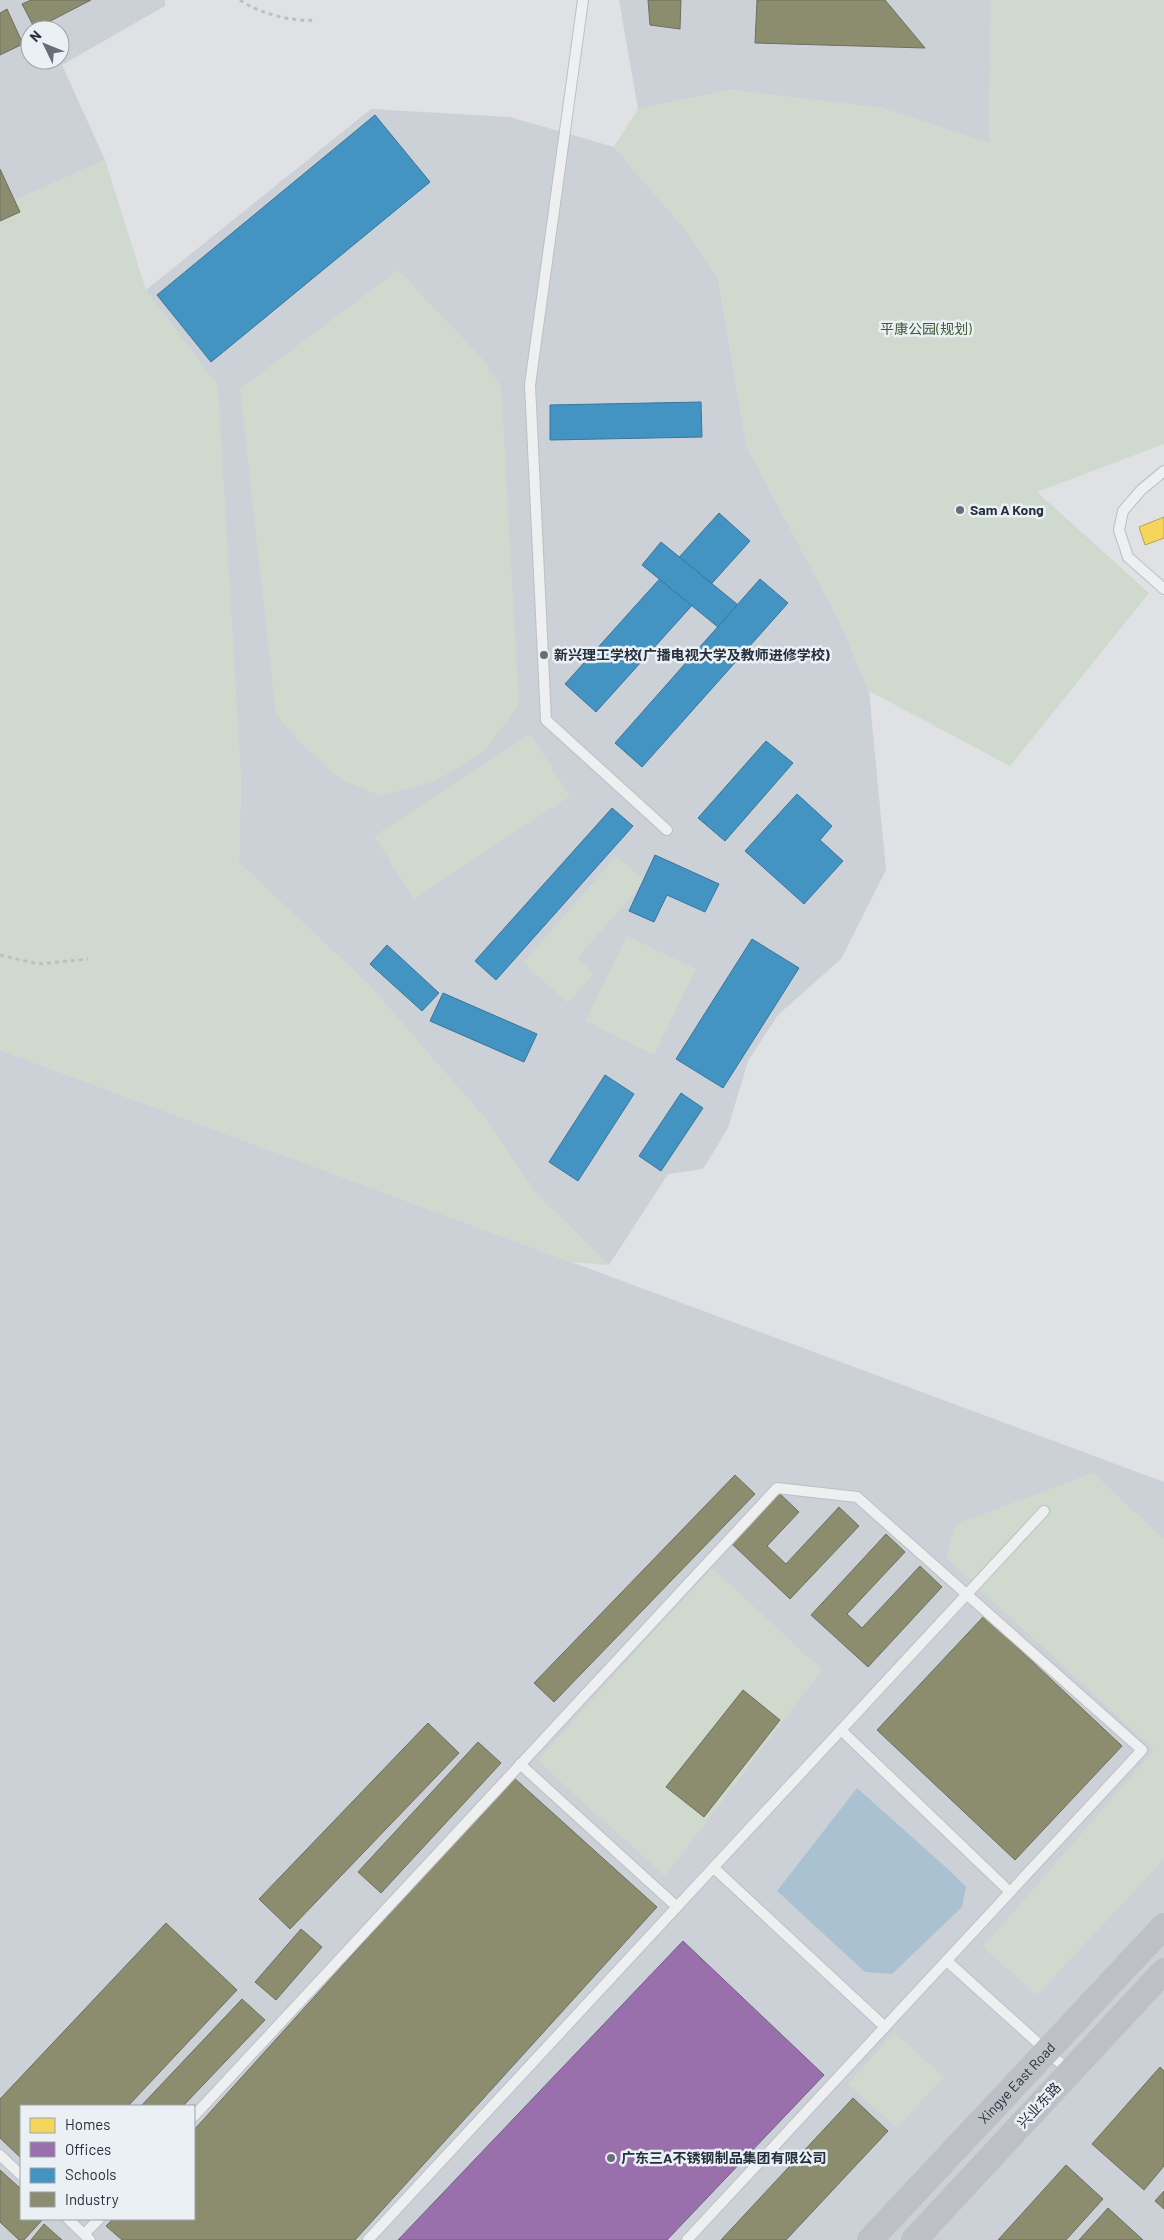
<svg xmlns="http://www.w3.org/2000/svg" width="1164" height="2240" font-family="Barlow,'Noto Sans SC',sans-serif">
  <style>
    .built { fill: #ccd1d8; fill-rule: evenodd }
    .green { fill: #d0d9ce }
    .water { fill: #aac1d2 }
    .homes { fill: #f6d55c; stroke: #b7a453 }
    .offices { fill: #9970ab; stroke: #765d8a }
    .schools { fill: #4393c3; stroke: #3a759b }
    .industry { fill: #8c8c6e; stroke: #6d7060 }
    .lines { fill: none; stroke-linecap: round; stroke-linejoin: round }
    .lane-casing { stroke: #bdbfc2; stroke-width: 12 }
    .path { stroke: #bdc0c3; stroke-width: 3; stroke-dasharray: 4 4; stroke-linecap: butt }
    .lane { stroke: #eeeff1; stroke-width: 10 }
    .secondary { stroke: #bdc0c4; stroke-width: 26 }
    .poi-dot { fill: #666e78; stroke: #ebf0f5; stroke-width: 2 }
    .labels { text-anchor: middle; stroke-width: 5; stroke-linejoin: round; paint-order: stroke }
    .park-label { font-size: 14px; fill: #3d5b31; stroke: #ebf0f5 }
    .poi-label { font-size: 14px; font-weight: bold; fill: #25303e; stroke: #ebf0f5; text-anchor: start }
    .street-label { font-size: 14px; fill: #25303e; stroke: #ebf0f5 }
  </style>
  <rect width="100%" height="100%" fill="#dfe1e4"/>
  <g class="built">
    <path d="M0 0H165V6L62 65 105 160 0 207ZM30 30H60V60H30Z"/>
    <path d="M619 0H991L989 143 880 108 731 90 638 109Z"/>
    <path d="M371 109 510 117 614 147 685 229 718 278 747 447 839 620 869 691 886 870 841 959 778 1015 748 1061 728 1128 703 1169 668 1174 609 1265 538 1196 487 1121 368 984 239 863 241 775 146 290Z"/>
    <path d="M0 1050 1164 1482V2240H0ZM21 2106H194V2219H21Z"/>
  </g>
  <g class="green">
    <path d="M991 0H1164V444L1037 492 1149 593 1010 766 869 691 839 620 747 447 718 278 685 229 614 147 638 109 731 90 880 108 989 143Z"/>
    <path d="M105 160 146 290 218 386 241 775 239 863 368 984 487 1121 538 1196 609 1265 571 1262 0 1050V207Z"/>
    <path d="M398 270 480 356 501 387 519 705 485 750 436 781 381 796 341 780 300 742 276 715 240 389Z"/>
    <path d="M530 734 570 796 414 899 374 836Z"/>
    <path d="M616 856 645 881 577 958 594 973 568 1003 523 963Z"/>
    <path d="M627 936 696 969 654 1055 585 1021Z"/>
    <path d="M1093 1473 1164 1539V1859L1037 1995 983 1947 1154 1750 946 1558 956 1524Z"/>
    <path d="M712 1568 822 1670 665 1876 537 1760Z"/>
    <path d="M894 2032 944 2077 897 2128 848 2084Z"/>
  </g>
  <path class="water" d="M857 1788 950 1871 966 1887 962 1907 892 1974 865 1972 777 1891Z"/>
  <path class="homes" d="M1164 517V538L1145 545 1139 527Z"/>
  <path class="offices" d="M683 1941 824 2075 667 2240H398Z"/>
  <g class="schools">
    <path d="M375 115 430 182 211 362 157 295Z"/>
    <path d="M701 402 702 437 550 440V405Z"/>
    <path d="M719 513 750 541 596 712 565 684Z"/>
    <path d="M661 542 743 609 724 632 642 565Z"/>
    <path d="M760 579 788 603 642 767 615 743Z"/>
    <path d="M766 741 793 763 725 841 698 818Z"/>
    <path d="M797 794 832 826 820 840 843 861 804 904 745 851Z"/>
    <path d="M612 808 633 826 496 980 475 961Z"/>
    <path d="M655 855 719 884 705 912 667 895 654 922 629 911Z"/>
    <path d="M752 939 799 968 723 1088 676 1059Z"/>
    <path d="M387 945 439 993 422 1011 370 964Z"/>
    <path d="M443 993 537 1034 524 1062 430 1021Z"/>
    <path d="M605 1075 634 1094 578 1181 549 1162Z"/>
    <path d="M681 1093 703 1108 661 1171 639 1156Z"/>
  </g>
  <g class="industry">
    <path d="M31 0H91L35 29 22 4Z"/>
    <path d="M648 0H681L680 29 650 25Z"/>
    <path d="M757 0H885L925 48 755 43Z"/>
    <path d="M7 9 23 44 0 55V13Z"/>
    <path d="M0 169 20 212 0 221Z"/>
    <path d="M735 1475 755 1494 554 1702 534 1683Z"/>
    <path d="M778 1492 799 1512 767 1546 786 1564 839 1507 859 1526 790 1599 730 1542Z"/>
    <path d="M886 1534 905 1552 847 1614 862 1628 920 1566 942 1587 868 1667 811 1615Z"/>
    <path d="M984 1616 1122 1746 1015 1860 877 1730Z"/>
    <path d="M743 1690 780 1720 704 1817 666 1787Z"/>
    <path d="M428 1723 459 1753 290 1929 259 1899Z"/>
    <path d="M478 1742 501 1763 381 1893 358 1872Z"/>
    <path d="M513 1777 657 1907 355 2240H122L106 2226 113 2219H194V2130Z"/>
    <path d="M166 1923 237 1990 128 2106H21V2158L0 2138V2099Z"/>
    <path d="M301 1929 322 1947 276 2000 255 1982Z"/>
    <path d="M242 1999 265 2020 183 2106H141Z"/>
    <path d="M1160 2067 1164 2071V2166L1144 2190 1092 2144Z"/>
    <path d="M853 2098 888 2131 786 2240H721Z"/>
    <path d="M1066 2165 1103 2199 1066 2240H998Z"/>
    <path d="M0 2170 21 2189V2219H43L24 2240H19L0 2222Z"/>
    <path d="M1164 2191V2209L1155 2201Z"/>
    <path d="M1108 2208 1143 2240H1079Z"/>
    <path d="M44 2224 62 2240H31Z"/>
  </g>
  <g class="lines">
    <defs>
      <g id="lane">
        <path d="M583 0 530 385 546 720 667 830"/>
        <path d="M1164 471 1141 490 1123 511 1119 530 1128 557 1164 589"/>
        <path d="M841 1730 1010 1892"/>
        <path d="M520 1764 677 1907"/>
        <path d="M714 1868 885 2027"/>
        <path d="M947 1961 1069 2071"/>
        <path d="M194 2116 777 1488 857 1497 1142 1750 687 2240"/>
        <path d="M0 2155 21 2175"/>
        <path d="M68 2219 90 2240"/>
        <path d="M84 2234 99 2219"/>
        <path d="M368 2240 1044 1511"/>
      </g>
    </defs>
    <use href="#lane" class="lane-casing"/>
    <g class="path">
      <path d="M240 0C258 13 292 22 314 20"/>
      <path d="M0 955 38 964 88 959"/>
    </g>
    <use href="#lane" class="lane"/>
    <g class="secondary">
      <path id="s1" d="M870 2240 1164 1926"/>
      <path d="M914 2240 1164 1971"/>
    </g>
  </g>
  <g class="poi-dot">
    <circle cx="960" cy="510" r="5"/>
    <circle cx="544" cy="655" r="5"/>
    <circle cx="611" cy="2158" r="5"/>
  </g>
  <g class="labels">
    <g class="park-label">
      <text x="926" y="334">平康公园(规划)</text>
    </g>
    <g class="poi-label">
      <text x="970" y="515">Sam A Kong</text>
      <text x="554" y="660">新兴理工学校(广播电视大学及教师进修学校)</text>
      <text x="621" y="2163">广东三A不锈钢制品集团有限公司</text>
    </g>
    <g class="street-label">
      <text dy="5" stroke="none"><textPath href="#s1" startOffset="215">Xingye East Road</textPath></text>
      <text transform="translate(1039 2105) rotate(-47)" y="5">兴业东路</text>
    </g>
  </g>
  <rect x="20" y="2105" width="175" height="115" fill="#ebf0f5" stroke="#9ca3ac"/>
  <rect x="30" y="2118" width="25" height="15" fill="#f6d55c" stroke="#9ca3ac"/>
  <text x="65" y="2130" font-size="15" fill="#25303e">Homes</text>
  <rect x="30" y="2142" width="25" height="15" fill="#9970ab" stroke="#9ca3ac"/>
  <text x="65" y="2155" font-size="15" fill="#25303e">Offices</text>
  <rect x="30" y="2168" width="25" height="15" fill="#4393c3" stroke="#9ca3ac"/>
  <text x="65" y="2180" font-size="15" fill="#25303e">Schools</text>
  <rect x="30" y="2192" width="25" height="15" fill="#8c8c6e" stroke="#9ca3ac"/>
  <text x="65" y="2205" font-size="15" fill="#25303e">Industry</text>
  <g transform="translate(45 45) rotate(313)"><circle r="24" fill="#ebf0f5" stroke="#9ca3ac"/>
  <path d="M0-4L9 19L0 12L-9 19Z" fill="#666e78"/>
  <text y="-8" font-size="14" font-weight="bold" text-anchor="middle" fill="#25303e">N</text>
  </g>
</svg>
